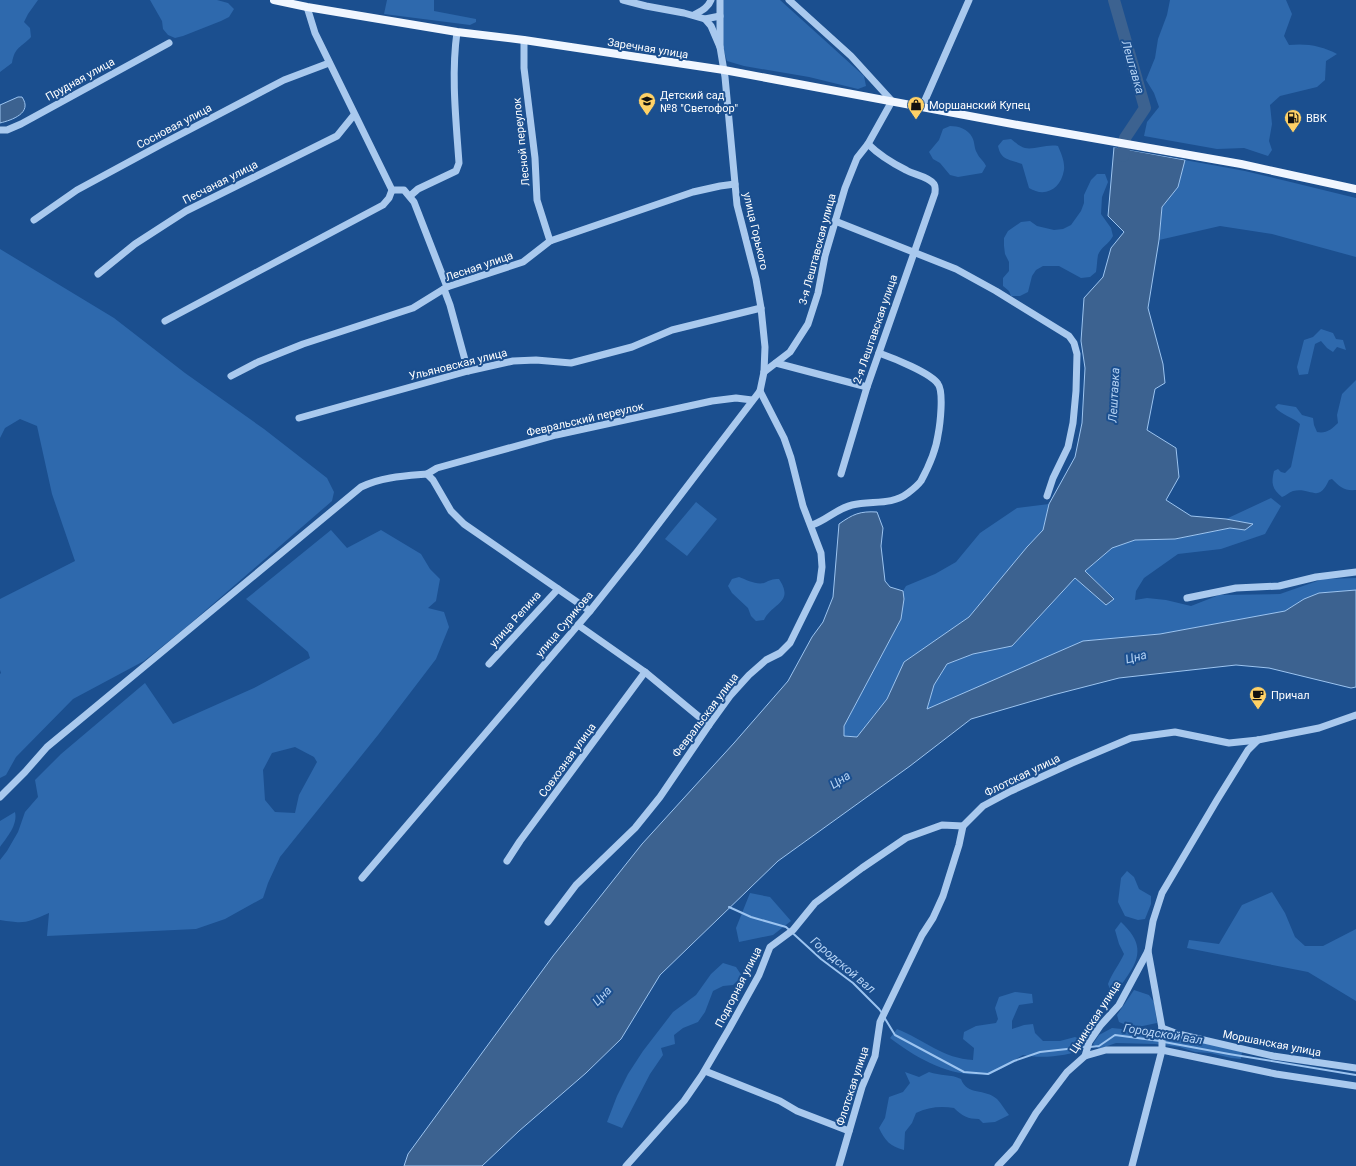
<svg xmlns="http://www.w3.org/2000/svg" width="1356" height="1166" font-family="Roboto,sans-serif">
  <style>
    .green { fill: #2e69ad; fill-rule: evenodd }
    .water { fill: #3c6290; stroke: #9cc4f0 }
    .pier { fill: #1b4f8f }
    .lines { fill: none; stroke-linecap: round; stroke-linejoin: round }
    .stream { stroke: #9cc4f0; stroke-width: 2 }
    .river { stroke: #3c6290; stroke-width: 12 }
    .minor { stroke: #a9c9ee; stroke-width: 7 }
    .major { stroke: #f0f6ff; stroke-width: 8 }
    .labels { text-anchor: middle; stroke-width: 4; stroke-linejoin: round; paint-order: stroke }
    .street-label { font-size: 11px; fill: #fff; stroke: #1b4f8f }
    .poi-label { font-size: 11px; fill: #fff; stroke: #1b4f8f; text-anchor: start }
    .water-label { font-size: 12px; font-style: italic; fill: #b5d3f5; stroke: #1b4f8f }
  </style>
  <rect width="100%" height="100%" fill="#1b4f8f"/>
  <g class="green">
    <path d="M0 0H38L28 14 24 22 30 28 31 37C21 48 15 46 12 63L0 72Z"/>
    <path d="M150 0H217L228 3 234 9 229 17 221 21 183 36 175 38 168 35 163 29 162 21Z"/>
    <path d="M387 0H434V11L476 19V22L470 25 384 14Z"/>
    <path d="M723 0H780L864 76 866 86 858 89 809 77 744 66 727 61 723 48Z"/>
    <path d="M1170 0H1286L1292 14 1284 36 1289 45C1306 43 1323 46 1337 54L1326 61 1325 80 1317 87 1280 96 1270 105 1272 124 1269 141 1272 150 1268 156 1244 148 1217 149 1144 136 1147 122 1159 107 1154 93 1146 80 1155 58 1158 39 1167 15Z"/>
    <path d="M950 126C958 126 968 129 972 137 975 142 974 149 977 153 979 158 984 161 986 166L982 173 958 177 950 175 940 163 933 159 929 152 939 140 943 129Z"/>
    <path d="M1011 139C1015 142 1020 147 1025 148 1034 150 1046 144 1058 146 1061 153 1065 162 1064 170 1061 189 1045 198 1029 188L1022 164C1010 159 1001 161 998 146L1003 140Z"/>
    <path d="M1185 160 1245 171 1356 198V257L1272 234 1220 226 1159 240 1162 207 1178 187Z"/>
    <path d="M1097 174H1105L1108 182 1102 197 1101 214 1111 228 1113 236C1109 244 1101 247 1098 255 1097 260 1097 266 1096 272L1090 277 1081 278 1059 266H1043L1036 270 1032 276 1028 292 1020 296H1011L1009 291 1003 286V278L1009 271V262L1005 254 1004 246V238L1008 231 1021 222 1030 221 1037 226 1054 230 1063 229 1071 225 1081 211 1084 203V195L1091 180Z"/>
    <path d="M0 249 114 318 185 373 264 429 327 478 334 492 332 501 184 629 144 661 73 699 16 757 6 775 0 778V674L1 673 0 670V599L75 561 52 494 37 426 20 419 5 428 0 438Z"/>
    <path d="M1321 329 1333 333 1336 339 1343 340 1346 350 1337 347 1333 352 1327 348 1321 341 1315 344 1308 374 1299 375 1297 367 1304 340 1313 337Z"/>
    <path d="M1356 380V490C1344 491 1340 487 1332 479L1329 480C1318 504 1312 487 1293 491 1289 492 1286 496 1282 497 1272 489 1271 483 1274 471L1278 469 1281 472 1285 473 1291 467 1300 424C1293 417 1281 415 1275 407L1278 404 1296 407 1302 415 1313 418 1314 425 1317 432C1326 434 1332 429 1338 423L1337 415 1342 394Z"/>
    <path d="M1271 498 1281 506 1265 534 1221 549 1178 554 1144 578 1136 591 1135 600 1147 598 1166 600 1191 606 1219 595 1280 594 1323 579 1356 578V590L1319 593 1304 599 1285 611 1160 634 1083 641 927 710 934 685 947 664 973 654 1012 646 1075 578 1106 604 1114 598 1085 571 1112 548 1135 540 1175 539 1230 528 1245 530 1252 524 1226 519Z"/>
    <path d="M696 502 717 519 687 556 665 539Z"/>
    <path d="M1049 504 1043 530 1027 547 969 617 904 662 887 699 857 737 844 736V726L901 619 904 599 903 591 906 586 935 574 956 562 980 533 1017 508Z"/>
    <path d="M331 530 347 548 381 530 421 554 430 569 440 579 436 601 428 608 444 612 449 627 436 659 378 735 280 857 268 883 263 898 225 919 196 929 47 936 49 913C26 923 25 924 0 920V860L7 851 18 832 25 812 38 797 35 780 61 754 145 683 173 724 254 688 310 658 308 652 246 599ZM295 747 314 757 317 762 299 795 295 813 275 812 265 800 263 770 272 753Z"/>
    <path d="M739 577C747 580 756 585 764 583 771 580 771 579 779 579 795 603 772 603 764 620L756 621 751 616 748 608 732 593 728 586 732 579Z"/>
    <path d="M15 812C18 825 7 837 0 847V821Z"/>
    <path d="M1127 871 1134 877 1139 889 1151 896V904L1145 919 1138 920 1125 916 1118 902 1121 878Z"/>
    <path d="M1272 892 1285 913 1295 937 1305 946H1323L1356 929V1001L1308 972 1187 948 1189 940 1219 944 1242 905Z"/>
    <path d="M750 893 770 897 791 921 773 935 739 942 736 928Z"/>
    <path d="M1121 922C1141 941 1143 955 1126 978 1122 984 1119 989 1111 992L1108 984C1112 973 1119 965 1124 954L1119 944 1115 930Z"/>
    <path d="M723 963 736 967 742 976 733 985 723 986 713 991 705 1012 698 1022 683 1028 674 1035 675 1044 661 1048 663 1055 650 1074 622 1128 607 1122 617 1096 628 1074 643 1051 673 1012 696 995 711 974Z"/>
    <path d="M1134 990 1149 995 1154 1002 1157 1023 1133 1028 1119 1022 1117 1015Z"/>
    <path d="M1015 992 1032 994 1033 1003 1019 1005 1012 1021V1029L1024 1025 1033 1024 1035 1033 1043 1041H1060L1075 1037 1086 1042V1049C1067 1056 1042 1059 1023 1055 1014 1060 1002 1070 993 1072 958 1082 917 1059 890 1038L897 1029C923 1039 944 1059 973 1060L974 1048 963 1039 964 1032 976 1026 996 1023 998 1019 995 1008 999 997Z"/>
    <path d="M1112 1028 1122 1029 1137 1033 1162 1032 1242 1052 1241 1059 1231 1058 1210 1053 1195 1052 1179 1047 1155 1044 1116 1043 1099 1049 1093 1044 1099 1035Z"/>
    <path d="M905 1072 919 1077 929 1072C940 1076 951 1074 961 1079 967 1096 985 1088 997 1099 1001 1103 1005 1110 1009 1115L995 1122 983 1123 979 1119C968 1119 962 1116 954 1108 941 1106 928 1107 916 1113L912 1123 905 1132 904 1150C890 1146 885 1141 879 1128L885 1118 889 1097 903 1092 910 1083Z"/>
  </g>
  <g class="water">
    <path d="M18 97H22C33 113 12 120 0 123V105Z"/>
    <path d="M1114 147 1185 160 1178 187 1162 207 1159 240 1148 308 1163 364 1165 383 1155 389 1147 430 1176 448 1179 477 1166 500 1191 516 1226 519 1253 524 1245 530 1230 528 1175 539 1135 540 1112 548 1085 571 1114 599 1106 605 1075 578 1012 646 973 654 947 664 934 685 927 709 1083 641 1160 634 1285 611 1304 599 1319 593 1356 590V687L1351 688 1269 668 1236 665 1119 678 1053 695 971 719 910 766 778 861 660 975 621 1039 586 1073 519 1131 482 1166H404L408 1154 553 956 642 844 734 743 788 681 812 637 823 622 833 597 839 524C853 514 860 511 877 512L883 528 881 546 885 581 890 587 903 591 904 599 901 619 844 726V736L857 737 887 699 904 662 969 617 1027 547 1043 530 1049 504 1075 457 1082 423 1085 368 1081 341 1084 298 1103 277 1111 248 1124 232 1108 216Z"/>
  </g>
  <path class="pier" d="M1113 145 1185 158 1187 160 1112 147Z"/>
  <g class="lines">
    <g class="stream">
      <path d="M729 907 751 917 786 927 821 959 853 983 879 1009 882 1013"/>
      <path d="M884 1017 895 1035 964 1072 988 1074 1014 1061 1040 1052 1085 1047"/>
      <path d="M1164 1042 1229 1054 1356 1075"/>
      <path d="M1090 1047 1099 1046 1115 1035 1160 1041"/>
    </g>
    <path class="river" d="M1114 0 1145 108 1125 138 1123 156"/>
    <g class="minor">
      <path d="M623 0 646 6 684 13 705 19"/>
      <path d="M307 7 315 33 392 190H404L414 202 447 287"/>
      <path d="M694 15C701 11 708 8 711 0"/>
      <path d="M524 40V68L535 158 537 200 550 241"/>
      <path d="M720 47 711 26 705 19 720 16"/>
      <path d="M922 107 969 0"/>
      <path d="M0 130H7L21 124 169 43"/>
      <path d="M410 196 418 189 456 171 459 163C456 120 451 75 457 32"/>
      <path d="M34 220 77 190 162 144 284 80 329 63"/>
      <path d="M835 221 956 269 996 291 1069 336 1074 343 1077 354 1076 391 1073 423 1068 447 1053 478 1047 496"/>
      <path d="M98 274 135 244 186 211 337 136 354 115"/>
      <path d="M444 289 450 305 468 371"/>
      <path d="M165 321 383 205 389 198 392 190"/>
      <path d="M776 363 867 387"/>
      <path d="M764 372 790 352 808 324 818 293 825 256 845 188 857 158 868 144 892 101 851 56 789 0"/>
      <path d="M231 376 258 362 303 344 413 308 447 287 523 262 550 241 693 192 720 186 735 184"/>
      <path d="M299 418 468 371 513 361 536 360 571 363 632 347 672 330 761 308"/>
      <path d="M427 474 437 468 556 435 712 401 736 398 752 400"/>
      <path d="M841 474 867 387 935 193C935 190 936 187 934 184 928 176 914 175 906 170 892 163 879 155 868 144"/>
      <path d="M812 525C827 520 836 509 852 505 871 500 891 506 908 493 912 490 918 485 921 481 928 468 936 450 938 435 940 425 944 392 938 384 931 373 893 358 879 353"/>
      <path d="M1187 598 1236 588 1279 586 1316 577 1356 572"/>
      <path d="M578 625 645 672 709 725"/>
      <path d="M489 664 558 589"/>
      <path d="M0 797 25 772 47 747 361 487C382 477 404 476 427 474L433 480 451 511 464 524 590 611"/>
      <path d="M507 861 520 841 645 672"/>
      <path d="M362 878 590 611 637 552 760 391 764 372 765 347 761 308 756 279 737 205 725 77 720 47V0"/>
      <path d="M548 922 576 885 635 828 660 797 709 725 730 696 749 675 766 660 780 653 790 643 820 582 822 567 821 553 803 506 791 458 784 438 760 391"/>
      <path d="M1162 1028 1178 1034 1273 1056 1356 1068"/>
      <path d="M1085 1056 1106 1050H1162L1276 1074 1356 1086"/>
      <path d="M705 1071 780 1101 797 1111 849 1131"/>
      <path d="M626 1166 684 1101 702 1075 729 1029 759 975 770 947 793 930 815 903 862 868 906 838 942 825 963 826"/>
      <path d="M839 1166 862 1087 875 1056 880 1022 922 935 933 918 943 896 959 845 963 826 983 806 1011 791 1072 763 1131 738 1175 732 1229 743 1258 740 1319 728 1356 715"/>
      <path d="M998 1166 1015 1148 1036 1113 1067 1072 1085 1056 1089 1042 1100 1026 1119 1005 1148 951 1153 921 1162 893 1217 800 1248 750 1258 740"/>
      <path d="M1132 1166 1162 1050V1028L1148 951"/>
    </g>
    <path class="major" d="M274 0 307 7 457 32 524 40 724 70 1018 125 1241 164 1356 189"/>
  </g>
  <defs>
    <symbol id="school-pin" viewBox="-11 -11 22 30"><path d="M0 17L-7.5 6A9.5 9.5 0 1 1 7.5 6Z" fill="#ffd166" stroke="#1b4f8f"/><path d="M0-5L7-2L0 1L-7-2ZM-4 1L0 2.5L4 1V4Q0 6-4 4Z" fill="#111"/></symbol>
    <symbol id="shop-pin" viewBox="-11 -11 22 30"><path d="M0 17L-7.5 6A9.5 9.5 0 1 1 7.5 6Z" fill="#ffd166" stroke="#1b4f8f"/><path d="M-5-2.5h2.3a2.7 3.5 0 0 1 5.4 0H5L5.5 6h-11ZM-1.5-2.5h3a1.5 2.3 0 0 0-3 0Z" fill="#111"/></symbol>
    <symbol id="fuel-pin" viewBox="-11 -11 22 30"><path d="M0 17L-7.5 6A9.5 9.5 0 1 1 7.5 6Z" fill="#ffd166" stroke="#1b4f8f"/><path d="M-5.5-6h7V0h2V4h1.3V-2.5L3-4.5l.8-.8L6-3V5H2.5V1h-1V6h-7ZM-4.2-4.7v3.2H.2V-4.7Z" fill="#111"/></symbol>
    <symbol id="cafe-pin" viewBox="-11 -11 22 30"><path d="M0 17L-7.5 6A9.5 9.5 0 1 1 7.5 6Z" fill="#ffd166" stroke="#1b4f8f"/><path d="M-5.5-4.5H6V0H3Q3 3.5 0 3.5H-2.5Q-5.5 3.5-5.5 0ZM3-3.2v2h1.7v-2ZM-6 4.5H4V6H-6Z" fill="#111"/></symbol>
  </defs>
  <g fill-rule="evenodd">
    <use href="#school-pin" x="637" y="91" width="20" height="27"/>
    <use href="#shop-pin" x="906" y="95" width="20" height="27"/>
    <use href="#fuel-pin" x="1283" y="108" width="20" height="27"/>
    <use href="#cafe-pin" x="1248" y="685" width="20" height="27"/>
  </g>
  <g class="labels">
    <g class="street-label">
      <text transform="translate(648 48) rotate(9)" y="4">Заречная улица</text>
      <text transform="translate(80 79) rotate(-29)" y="4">Прудная улица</text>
      <text transform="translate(174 126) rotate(-28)" y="4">Сосновая улица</text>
      <text transform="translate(521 142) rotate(-96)" y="4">Лесной переулок</text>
      <text transform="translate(220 182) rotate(-27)" y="4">Песчаная улица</text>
      <text transform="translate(756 231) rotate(77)" y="4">улица Горького</text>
      <text transform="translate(817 249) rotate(-75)" y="4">3-я Лештавская улица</text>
      <text transform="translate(479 266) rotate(-19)" y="4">Лесная улица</text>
      <text transform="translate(875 329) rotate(-71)" y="4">2-я Лештавская улица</text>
      <text transform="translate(458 364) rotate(-14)" y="4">Ульяновская улица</text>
      <text transform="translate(585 419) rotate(-13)" y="4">Февральский переулок</text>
      <text transform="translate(515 619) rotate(-48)" y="4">улица Репина</text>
      <text transform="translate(564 624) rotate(-50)" y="4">улица Сурикова</text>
      <text transform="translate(705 715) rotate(-53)" y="4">Февральская улица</text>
      <text transform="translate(567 760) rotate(-54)" y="4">Совхозная улица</text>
      <text transform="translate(1022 775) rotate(-26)" y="4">Флотская улица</text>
      <text transform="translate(738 987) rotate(-63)" y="4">Подгорная улица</text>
      <text transform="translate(1095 1017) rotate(-57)" y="4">Цнинская улица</text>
      <text transform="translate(1272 1043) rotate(11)" y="4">Моршанская улица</text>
      <text transform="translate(852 1086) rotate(-72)" y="4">Флотская улица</text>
    </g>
    <g class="poi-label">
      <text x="660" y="99">Детский сад<tspan x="660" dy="13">№8 "Светофор"</tspan></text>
      <text x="929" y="109">Моршанский Купец</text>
      <text x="1306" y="122">ВВК</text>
      <text x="1271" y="699">Причал</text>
    </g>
    <g class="water-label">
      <text transform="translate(1133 67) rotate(74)" y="4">Лештавка</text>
      <text transform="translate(1114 395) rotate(-87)" y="4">Лештавка</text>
      <text transform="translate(1136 657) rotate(-14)" y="4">Цна</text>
      <text transform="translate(840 780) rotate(-33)" y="4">Цна</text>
      <text transform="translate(843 965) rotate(40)" y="4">Городской вал</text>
      <text transform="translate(602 996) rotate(-47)" y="4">Цна</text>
      <text transform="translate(1163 1034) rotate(9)" y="4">Городской вал</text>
    </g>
  </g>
</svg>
